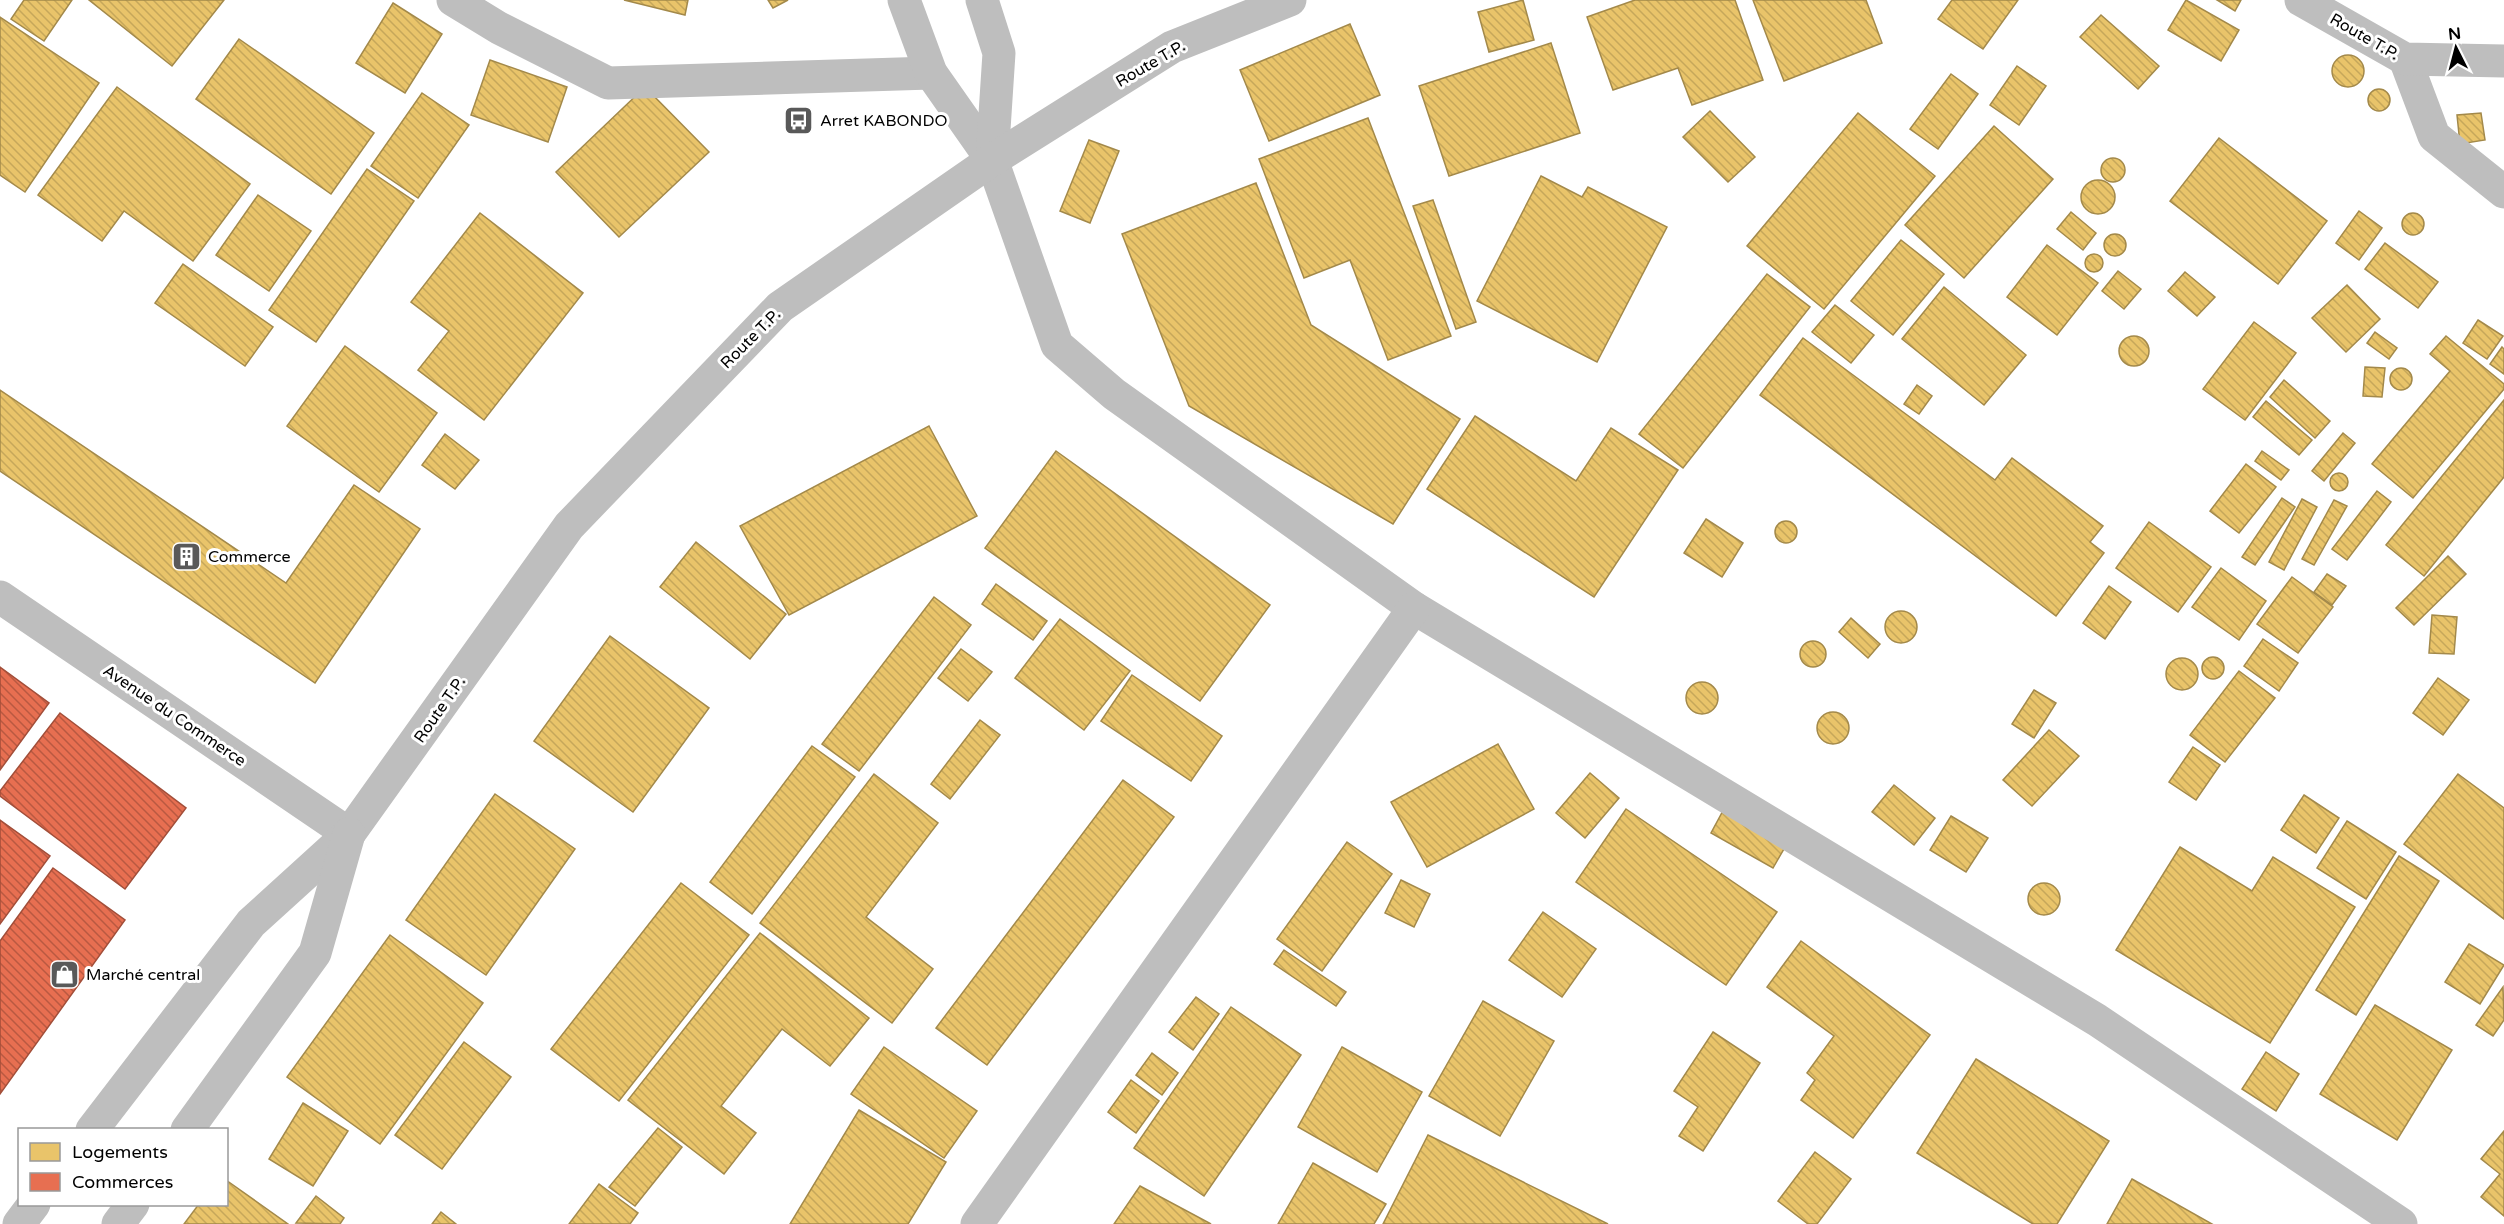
<svg xmlns="http://www.w3.org/2000/svg" width="2504" height="1224" font-family="'Varela Round',sans-serif">
  <style>
    .homes { fill: url(#homes-back-hatch); stroke: #a3894a; stroke-width: 1.5 }
    .shops { fill: url(#shops-back-hatch); stroke: #a24e39; stroke-width: 1.5 }
    .lines { fill: none; stroke-linecap: round; stroke-linejoin: round }
    .minor { stroke: #bebebe; stroke-width: 33 }
    .tertiary { stroke: #bebebe; stroke-width: 33 }
    .labels { text-anchor: middle; stroke-width: 6; stroke-linejoin: round; paint-order: stroke }
    .street-label { font-size: 16px; fill: #000; stroke: #fff }
    .poi-label { font-size: 16px; fill: #000; stroke: #fff; text-anchor: start }
  </style>
  <defs>
    <pattern id="homes-back-hatch" width="6" height="6" patternUnits="userSpaceOnUse" patternTransform="scale(1.5)"><rect width="6" height="6" fill="#e9c46a"/><path d="M-1 5l2 2M0 0l6 6M5-1l2 2" fill="none" stroke="#c6a75a"/></pattern>
    <pattern id="shops-back-hatch" width="6" height="6" patternUnits="userSpaceOnUse" patternTransform="scale(1.5)"><rect width="6" height="6" fill="#e76f51"/><path d="M-1 5l2 2M0 0l6 6M5-1l2 2" fill="none" stroke="#b95941"/></pattern>
  </defs>
  <rect width="100%" height="100%" fill="#fff"/>
  <g class="homes">
    <path d="M24 0H72L44 41 11 19Z"/>
    <path d="M89 0H224L172 66Z"/>
    <path d="M624 0H688L685 15Z"/>
    <path d="M768 0H788L773 8Z"/>
    <path d="M1523 0 1534 40 1489 52 1478 12Z"/>
    <path d="M1635 0H1735L1763 80 1692 105 1678 68 1613 90 1587 17Z"/>
    <path d="M1753 0H1866L1882 43 1784 81Z"/>
    <path d="M1952 0H2018L1983 49 1938 19Z"/>
    <path d="M2186 0 2239 30 2221 61 2168 30Z"/>
    <path d="M2217 0H2241L2235 11Z"/>
    <path d="M393 3 442 34 405 93 356 63Z"/>
    <path d="M2101 15 2159 66 2138 89 2080 37Z"/>
    <path d="M0 17 99 83 25 192 0 175Z"/>
    <path d="M1350 24 1380 95 1269 141 1240 70Z"/>
    <path d="M239 39 374 133 331 194 196 99Z"/>
    <path d="M1551 43 1580 133 1449 176 1419 86Z"/>
    <circle cx="2348" cy="71" r="16"/>
    <path d="M490 60 567 87 548 142 471 115Z"/>
    <path d="M2017 66 2046 86 2019 125 1990 105Z"/>
    <path d="M1951 74 1978 94 1938 149 1910 129Z"/>
    <path d="M117 87 250 184 193 261 124 211 102 241 38 195Z"/>
    <path d="M645 87 709 152 619 237 556 172Z"/>
    <circle cx="2379" cy="100" r="11"/>
    <path d="M422 93 469 125 418 198 371 166Z"/>
    <path d="M1710 111 1755 157 1728 182 1683 137Z"/>
    <path d="M1858 113 1935 176 1824 309 1747 246Z"/>
    <path d="M2481 113 2485 140 2460 144 2457 115Z"/>
    <path d="M1368 118 1451 336 1388 360 1350 260 1304 278 1259 159Z"/>
    <path d="M1994 126 2053 179 1964 278 1905 225Z"/>
    <path d="M2219 138 2327 221 2278 284 2170 201Z"/>
    <path d="M1089 140 1119 151 1090 223 1060 211Z"/>
    <circle cx="2113" cy="170" r="12"/>
    <path d="M367 169 414 201 316 342 269 310Z"/>
    <path d="M1541 176 1582 197 1588 187 1667 227 1597 362 1477 301Z"/>
    <circle cx="2098" cy="197" r="17"/>
    <path d="M1256 183 1311 325 1460 419 1393 524 1189 406 1122 234Z"/>
    <path d="M258 195 311 231 269 291 216 255Z"/>
    <path d="M1433 200 1476 322 1456 329 1413 206Z"/>
    <path d="M2359 211 2382 228 2359 260 2336 243Z"/>
    <path d="M2071 212 2096 233 2083 250 2057 229Z"/>
    <circle cx="2413" cy="224" r="11"/>
    <path d="M480 213 583 293 484 420 418 370 449 331 411 302Z"/>
    <circle cx="2115" cy="245" r="11"/>
    <path d="M1901 240 1944 274 1893 335 1851 301Z"/>
    <path d="M2385 243 2438 282 2418 308 2365 269Z"/>
    <path d="M2047 245 2098 283 2057 335 2007 297Z"/>
    <circle cx="2094" cy="263" r="9"/>
    <path d="M183 264 273 327 245 366 155 303Z"/>
    <path d="M2118 271 2141 289 2124 309 2102 291Z"/>
    <path d="M2185 272 2215 297 2197 316 2168 291Z"/>
    <path d="M1767 274 1810 307 1683 468 1639 434Z"/>
    <path d="M2347 285 2380 319 2346 352 2312 318Z"/>
    <path d="M1944 287 2026 355 1984 405 1902 339Z"/>
    <path d="M1835 305 1874 335 1851 363 1812 332Z"/>
    <path d="M2478 320 2503 336 2487 359 2463 343Z"/>
    <path d="M2254 322 2296 353 2245 420 2203 389Z"/>
    <path d="M2375 332 2397 348 2389 359 2367 343Z"/>
    <circle cx="2134" cy="351" r="15"/>
    <path d="M2446 336 2504 384V389L2413 498 2372 464 2450 371 2430 354Z"/>
    <path d="M1803 338 1995 480 2012 458 2103 526 2090 542 2104 553 2056 616 1760 395Z"/>
    <path d="M345 346 437 413 379 492 287 426Z"/>
    <path d="M2502 347 2504 349V374L2490 364Z"/>
    <path d="M2365 367 2385 368 2382 397 2363 396Z"/>
    <circle cx="2401" cy="379" r="11"/>
    <path d="M2284 380 2330 421 2315 438 2270 397Z"/>
    <path d="M1917 385 1932 396 1919 414 1904 404Z"/>
    <path d="M0 390 286 583 354 485 420 529 315 683 0 471Z"/>
    <path d="M2504 400V477L2424 576 2386 545Z"/>
    <path d="M2266 401 2312 440 2299 455 2253 417Z"/>
    <path d="M1475 416 1576 481 1611 428 1678 470 1594 597 1427 489Z"/>
    <path d="M929 426 977 516 789 615 740 526Z"/>
    <path d="M2343 433 2355 443 2324 481 2312 471Z"/>
    <path d="M445 434 479 460 455 489 422 465Z"/>
    <path d="M1056 451 1270 605 1200 701 985 548Z"/>
    <path d="M2262 451 2289 470 2281 480 2255 461Z"/>
    <path d="M2246 464 2276 487 2239 533 2210 511Z"/>
    <circle cx="2339" cy="482" r="9"/>
    <path d="M2377 491 2391 502 2347 560 2332 549Z"/>
    <path d="M2282 498 2295 507 2255 565 2242 557Z"/>
    <path d="M2302 499 2317 507 2284 570 2269 562Z"/>
    <path d="M2334 500 2347 506 2314 565 2302 559Z"/>
    <path d="M1706 519 1743 543 1722 577 1684 553Z"/>
    <circle cx="1786" cy="532" r="11"/>
    <path d="M2149 522 2211 567 2178 612 2116 568Z"/>
    <path d="M696 542 786 614 750 659 660 587Z"/>
    <path d="M2448 556 2466 574 2414 625 2396 608Z"/>
    <path d="M2221 568 2266 601 2239 640 2192 607Z"/>
    <path d="M2327 574 2346 586 2332 605 2314 592Z"/>
    <path d="M2292 577 2333 607 2298 653 2257 624Z"/>
    <path d="M996 584 1047 621 1033 640 982 604Z"/>
    <path d="M2109 586 2131 602 2105 639 2083 623Z"/>
    <path d="M934 597 971 625 859 771 822 744Z"/>
    <circle cx="1901" cy="627" r="16"/>
    <path d="M2432 615 2457 617 2454 654 2429 653Z"/>
    <path d="M1851 618 1880 644 1868 658 1839 632Z"/>
    <path d="M1060 619 1130 671 1084 730 1015 678Z"/>
    <path d="M610 636 709 708 633 812 534 741Z"/>
    <path d="M2263 639 2298 663 2279 691 2244 666Z"/>
    <circle cx="1813" cy="654" r="13"/>
    <path d="M961 649 992 672 968 701 938 678Z"/>
    <circle cx="2213" cy="668" r="11"/>
    <circle cx="2182" cy="674" r="16"/>
    <path d="M2239 671 2275 698 2225 762 2190 735Z"/>
    <path d="M1132 675 1222 736 1191 781 1101 721Z"/>
    <path d="M2438 678 2469 700 2443 735 2413 713Z"/>
    <circle cx="1702" cy="698" r="16"/>
    <path d="M2034 690 2056 703 2034 738 2012 724Z"/>
    <circle cx="1833" cy="728" r="16"/>
    <path d="M980 720 1000 735 950 799 931 784Z"/>
    <path d="M2049 730 2079 756 2032 806 2003 780Z"/>
    <path d="M1498 744 1534 809 1427 867 1391 802Z"/>
    <path d="M812 746 855 777 752 914 710 882Z"/>
    <path d="M2193 747 2220 765 2196 800 2169 782Z"/>
    <path d="M1590 773 1619 798 1585 838 1556 813Z"/>
    <path d="M874 774 938 823 866 917 933 969 892 1023 760 923Z"/>
    <path d="M2458 774 2504 808V919L2404 844Z"/>
    <path d="M1123 780 1174 817 987 1065 936 1028Z"/>
    <path d="M1894 785 1935 818 1914 845 1872 812Z"/>
    <path d="M495 794 575 849 486 975 406 920Z"/>
    <path d="M2304 795 2339 818 2316 853 2281 830Z"/>
    <path d="M1725 807 1788 842 1773 868 1711 833Z"/>
    <path d="M1626 809 1777 912 1726 985 1576 882Z"/>
    <path d="M1951 816 1988 838 1966 872 1930 850Z"/>
    <path d="M2347 821 2396 852 2366 899 2317 868Z"/>
    <path d="M1347 842 1392 874 1322 971 1277 939Z"/>
    <path d="M2180 847 2252 891 2273 857 2355 907 2270 1043 2116 950Z"/>
    <path d="M2399 856 2439 881 2356 1015 2316 990Z"/>
    <path d="M1401 880 1430 894 1414 927 1385 913Z"/>
    <path d="M681 883 749 935 619 1101 551 1049Z"/>
    <circle cx="2044" cy="899" r="16"/>
    <path d="M1543 912 1596 949 1562 997 1509 960Z"/>
    <path d="M760 933 869 1018 830 1066 782 1029 721 1106 756 1133 724 1174 628 1100Z"/>
    <path d="M390 935 483 1003 380 1144 287 1077Z"/>
    <path d="M1801 941 1930 1035 1853 1138 1801 1100 1815 1080 1807 1073 1834 1036 1767 987Z"/>
    <path d="M2469 944 2504 965 2480 1004 2445 982Z"/>
    <path d="M1284 950 1346 992 1336 1006 1274 964Z"/>
    <path d="M2503 987 2504 1020 2493 1036 2476 1025Z"/>
    <path d="M1196 997 1219 1014 1193 1050 1169 1032Z"/>
    <path d="M1483 1001 1554 1041 1500 1136 1429 1096Z"/>
    <path d="M2375 1005 2452 1050 2397 1140 2320 1094Z"/>
    <path d="M1231 1007 1301 1055 1204 1196 1134 1148Z"/>
    <path d="M1713 1032 1760 1063 1703 1151 1679 1136 1698 1107 1674 1091Z"/>
    <path d="M464 1042 511 1077 442 1169 395 1135Z"/>
    <path d="M884 1047 977 1111 944 1158 851 1094Z"/>
    <path d="M1342 1047 1422 1092 1377 1172 1298 1127Z"/>
    <path d="M2266 1052 2299 1074 2276 1111 2242 1089Z"/>
    <path d="M1152 1053 1178 1073 1162 1095 1136 1075Z"/>
    <path d="M1976 1059 2109 1141 2057 1224H2033L1917 1153Z"/>
    <path d="M1131 1080 1159 1101 1136 1133 1108 1112Z"/>
    <path d="M303 1103 348 1131 313 1186 269 1159Z"/>
    <path d="M859 1110 946 1162 908 1224H790Z"/>
    <path d="M658 1128 682 1147 635 1206 609 1187Z"/>
    <path d="M2504 1131V1216L2481 1197 2500 1174 2481 1159Z"/>
    <path d="M1428 1135 1608 1224H1383Z"/>
    <path d="M1815 1152 1851 1179 1817 1224H1808L1778 1201Z"/>
    <path d="M1313 1163 1386 1204 1374 1224H1278Z"/>
    <path d="M2132 1179 2212 1224H2107Z"/>
    <path d="M226 1180 288 1224H184L199 1204H226Z"/>
    <path d="M599 1184 638 1213 630 1224H569Z"/>
    <path d="M1140 1186 1211 1224H1114Z"/>
    <path d="M316 1196 344 1218 340 1224 296 1223Z"/>
    <path d="M441 1212 456 1224H432Z"/>
  </g>
  <g class="shops">
    <path d="M0 667 49 703 0 770Z"/>
    <path d="M60 713 186 808 125 889 0 796V791Z"/>
    <path d="M0 820 50 856 0 924Z"/>
    <path d="M53 868 125 920 0 1094V941Z"/>
  </g>
  <g class="lines">
    <g class="minor">
      <path d="M453 0 499 28 608 83 931 73"/>
      <path d="M904 0 931 73 992 160 1057 345 1114 394 1414 608 2097 1020 2401 1224"/>
      <path d="M982 0 999 53 992 160"/>
      <path d="M2405 59 2434 136 2504 192"/>
      <path d="M0 597 349 834"/>
      <path d="M977 1224 1414 608"/>
    </g>
    <g class="tertiary">
      <path d="M2301 0 2405 59 2504 61"/>
      <path d="M92 1130 251 923 349 834 569 526 780 307 992 160 1172 47 1290 0"/>
      <path d="M187 1130 315 953 349 834"/>
      <path d="M19 1224 34 1204"/>
      <path d="M118 1224 133 1204"/>
    </g>
  </g>
  <defs>
    <symbol id="bus-square" viewBox="-11 -11 22 22"><rect x="-9" y="-9" width="18" height="18" rx="4" fill="#595959" stroke="#fff"/><path d="M-5-6H5V4H4V6H2V4H-2V6H-4V4H-5ZM-3.5-4V0h7V-4ZM-3.5 1.2v1.5H-2V1.2ZM2 1.2v1.5H3.5V1.2Z" fill="#fff"/></symbol>
    <symbol id="building-square" viewBox="-11 -11 22 22"><rect x="-9" y="-9" width="18" height="18" rx="4" fill="#595959" stroke="#fff"/><path d="M-4-6H4V6H1V3H-1V6H-4ZM-2.5-4.3h1.7v1.8h-1.7ZM.8-4.3h1.7v1.8H.8ZM-2.5-1h1.7V.8h-1.7ZM.8-1h1.7V.8H.8Z" fill="#fff"/></symbol>
    <symbol id="shop-square" viewBox="-11 -11 22 22"><rect x="-9" y="-9" width="18" height="18" rx="4" fill="#595959" stroke="#fff"/><path d="M-5-2.5h2.3a2.7 3.5 0 0 1 5.4 0H5L5.5 6h-11ZM-1.5-2.5h3a1.5 2.3 0 0 0-3 0Z" fill="#fff"/></symbol>
  </defs>
  <g fill-rule="evenodd">
    <use href="#bus-square" x="782" y="104" width="33" height="33"/>
    <use href="#building-square" x="170" y="540" width="33" height="33"/>
    <use href="#shop-square" x="48" y="958" width="33" height="33"/>
  </g>
  <g class="labels">
    <g class="street-label">
      <text transform="translate(2365 36) rotate(30)" y="6">Route T.P.</text>
      <text transform="translate(1150 63) rotate(-30)" y="6">Route T.P.</text>
      <text transform="translate(750 338) rotate(-45)" y="6">Route T.P.</text>
      <text transform="translate(439 709) rotate(-55)" y="6">Route T.P.</text>
      <text transform="translate(175 715) rotate(34)" y="6">Avenue du Commerce</text>
    </g>
    <g class="poi-label">
      <text x="820" y="126">Arret KABONDO</text>
      <text x="208" y="562">Commerce</text>
      <text x="86" y="980">Marché central</text>
    </g>
  </g>
  <rect x="18" y="1128" width="210" height="78" fill="#ffffff" stroke="#999999" stroke-width="1.5"/>
  <rect x="30" y="1143" width="30" height="18" fill="#e9c46a" stroke="#999999" stroke-width="1.5"/>
  <text x="72" y="1158" font-size="18" fill="#000000">Logements</text>
  <rect x="30" y="1173" width="30" height="18" fill="#e76f51" stroke="#999999" stroke-width="1.5"/>
  <text x="72" y="1188" font-size="18" fill="#000000">Commerces</text>
  <g transform="translate(2456 48) rotate(354)" stroke="#ffffff" stroke-width="4.5" paint-order="stroke">
  <path d="M0-4.5L10 22L0 15L-10 22Z" fill="#000000"/>
  <text y="-9" font-size="16" font-weight="bold" text-anchor="middle" fill="#000000">N</text>
  </g>
</svg>
